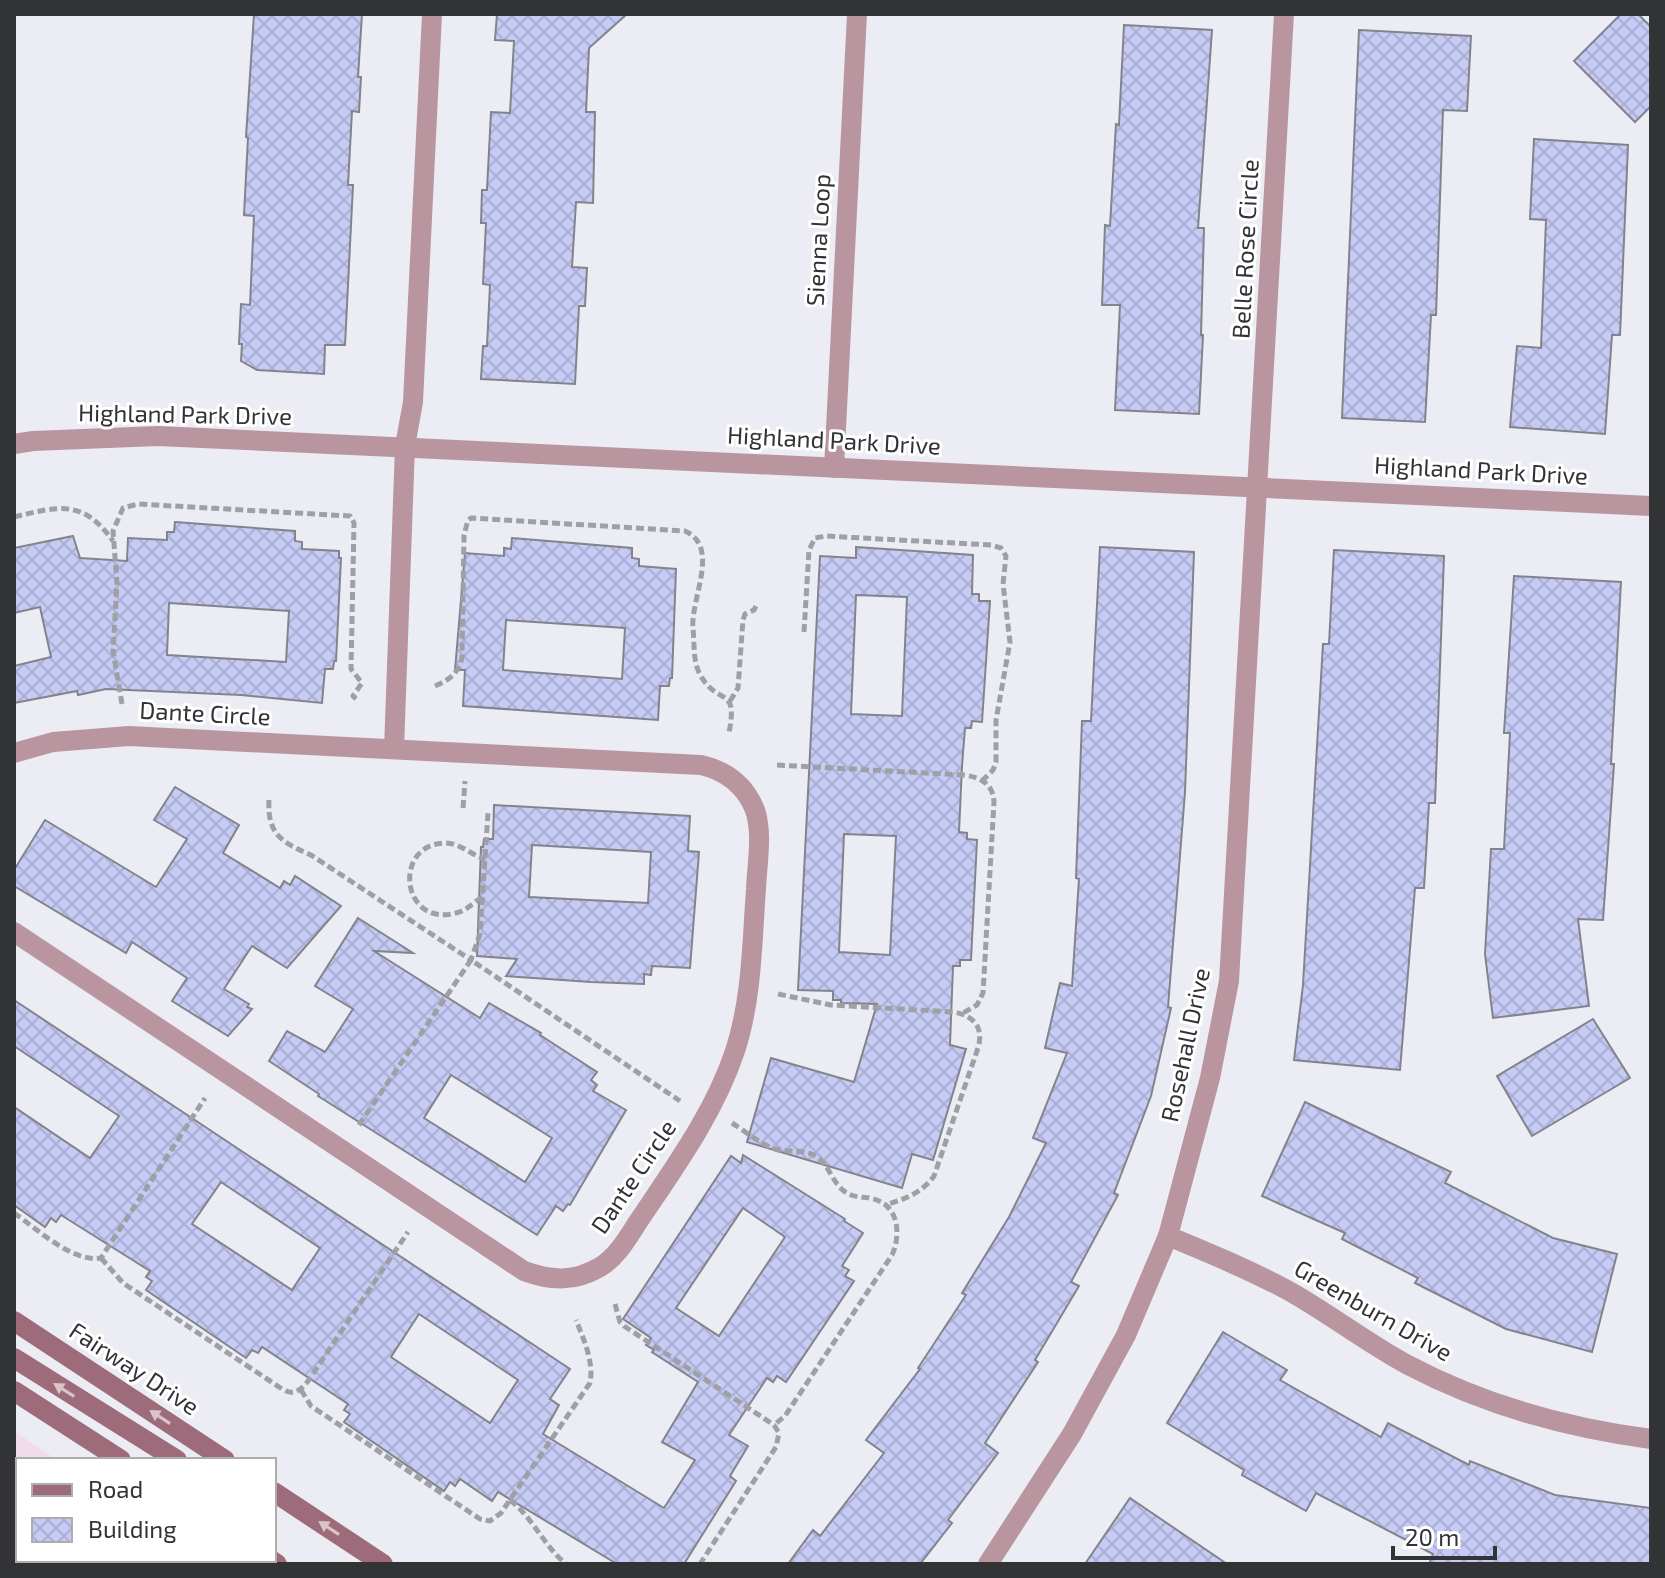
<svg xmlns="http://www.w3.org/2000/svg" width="1665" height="1578" font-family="'Exo 2',sans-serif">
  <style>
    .commercial { fill: #f1dceb }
    .building { fill: url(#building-cross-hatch); stroke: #83848b; stroke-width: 2; fill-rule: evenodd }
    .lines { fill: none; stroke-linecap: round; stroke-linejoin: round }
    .path { stroke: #9fa0a5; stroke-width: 5; stroke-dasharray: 8 4; stroke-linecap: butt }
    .minor { stroke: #b9969f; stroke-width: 20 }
    .tertiary { stroke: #b9969f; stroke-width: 20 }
    .secondary { stroke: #9d6b79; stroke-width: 20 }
    .oneway { fill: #d8c4c9 }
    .labels { text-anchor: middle; stroke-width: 6; stroke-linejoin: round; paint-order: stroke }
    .street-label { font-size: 24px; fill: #323335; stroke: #fff }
  </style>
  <defs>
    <pattern id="building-cross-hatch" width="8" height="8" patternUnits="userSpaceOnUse" patternTransform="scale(2)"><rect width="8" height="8" fill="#c6cbf5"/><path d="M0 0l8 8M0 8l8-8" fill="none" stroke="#abafd3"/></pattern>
  </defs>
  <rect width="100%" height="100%" fill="#ecedf4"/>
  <path class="commercial" d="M14 1431 57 1460H18V1560H205L211 1564H14Z"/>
  <g class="building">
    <path d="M254 14H362L358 77H361L359 112 352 111 348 185H353L345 345H325L324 374 257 370 241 361 242 344H239L241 304 250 305 254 216 244 215 248 138 246 137Z"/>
    <path d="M497 14H627L589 48 586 112H595L593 203 576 202 572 267 587 268 585 306H579L575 384 481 379 483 346H487L490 285 483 284 486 223H481L482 190H487L491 112 510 113 514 41 495 40Z"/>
    <path d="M1621 14H1638L1651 27V106L1635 122 1574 61Z"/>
    <path d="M1124 25 1212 30 1198 228H1204L1201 335H1203L1199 414 1115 410 1120 305H1102L1105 225 1110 226 1116 124 1119 125Z"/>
    <path d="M1359 30 1471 36 1467 111 1443 110 1436 315H1431L1425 422 1342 418Z"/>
    <path d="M1534 139 1628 145 1620 335H1612L1605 434 1510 427 1517 346 1541 348 1546 220 1530 219Z"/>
    <path d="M175 522 295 531V541L302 542V549L339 551V558H341L336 661H334L333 669H325L322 703 241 695 106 689 78 695 77 691 14 703V666L51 657 40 607 14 613V548L73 536 80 558 127 561 128 538 167 540V532H174ZM169 603 289 611 286 662 167 655Z"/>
    <path d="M512 538 632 548V558L639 559V566L676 569 672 678H670L669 686H660L658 720 463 706 465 670H455L465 553 504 556V548L511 549ZM506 620 625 628 622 679 503 670Z"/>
    <path d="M856 547 973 555 972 594H979V601H990L982 722 972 721 971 728H965L962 766 959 832 967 833V839L977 840 971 960H960V966H953L950 1045 966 1049 933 1160 912 1154 902 1188 747 1142 771 1058 854 1082 877 1004 841 1003V1000H833V991L798 990 820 556 856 558ZM856 595 907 597 902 716 851 714ZM844 834 896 836 890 955 839 952Z"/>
    <path d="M1100 547 1194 552 1185 792 1168 1007 1171 1008 1151 1096 1114 1193 1118 1195 1071 1282 1079 1286 1035 1360 1038 1362 985 1443 998 1453 948 1520 952 1523 920 1564H788L813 1530 820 1536 884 1453 866 1440 920 1369 918 1368 966 1295 962 1293 1009 1217 1046 1143 1033 1138 1067 1053 1045 1048 1060 983 1072 986 1079 879 1076 878 1082 721H1091Z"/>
    <path d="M1334 550 1444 556 1435 803H1429L1424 888H1415L1400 1070 1294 1060 1303 985 1323 644H1329Z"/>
    <path d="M1514 576 1621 582 1611 764H1614L1603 920 1578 919 1589 1006 1493 1018 1485 954 1491 849H1504L1510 733H1504Z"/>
    <path d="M175 787 239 825 223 853 280 888 284 881 290 885 295 876 341 906 287 968 252 946 224 989 249 1004 247 1007 252 1009 228 1036 172 1001 187 978 132 942 126 953 14 886V870L45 820 156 887 187 839 154 820Z"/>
    <path d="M494 805 690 816 688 851 699 852 690 968 652 966 651 975 644 974V984L591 982 506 976 517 959 477 956 481 847H483L484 839H493ZM532 845 651 852 648 903 529 897Z"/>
    <path d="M358 918 413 953 374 951 480 1018 489 1003 541 1033 540 1035 597 1072 591 1080 597 1085 593 1091 626 1110 570 1205 568 1204 563 1211 556 1206 537 1235 318 1096 319 1094 269 1061 287 1031 325 1052 353 1009 315 986ZM451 1075 552 1138 525 1182 424 1118Z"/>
    <path d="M14 1000 570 1369 550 1399 559 1405 543 1434 664 1508 695 1460 662 1442 698 1382 652 1352 654 1350 646 1345 651 1338 623 1319 731 1156 741 1163 743 1155 845 1219 844 1221 863 1233 842 1266 849 1270 845 1276 854 1281 786 1382 777 1376 773 1382 767 1378 729 1435 748 1446 730 1476 736 1481 684 1564H617L498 1492 492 1501 460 1479 455 1486 450 1482 444 1491 344 1422 350 1414 344 1410 348 1404 262 1347 258 1353 252 1350 246 1358 146 1290 152 1281 146 1277 150 1271 61 1215 56 1222 51 1218 45 1227 14 1205V1107L90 1158 119 1116 14 1046ZM221 1182 320 1248 292 1290 192 1224ZM743 1208 785 1237 719 1336 676 1308ZM419 1314 518 1380 490 1423 391 1357Z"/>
    <path d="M1593 1019 1630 1078 1532 1136 1497 1076Z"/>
    <path d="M1305 1102 1451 1172 1445 1183 1553 1238 1617 1254 1592 1352 1506 1329 1415 1283 1418 1278 1342 1239 1345 1233 1262 1196Z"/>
    <path d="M1223 1332 1287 1370 1280 1380 1381 1437 1388 1423 1469 1465 1470 1461 1555 1495 1651 1508V1564H1429L1433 1554 1316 1493 1306 1511 1242 1475 1244 1470 1167 1423Z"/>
    <path d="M1130 1498 1227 1564H1085Z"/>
  </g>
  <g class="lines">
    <g class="path">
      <path d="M14 517C59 506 83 499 113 541"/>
      <path d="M804 632 809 550 815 538 825 536 991 545 1001 548 1006 556 1003 584 1010 642 996 720V762L993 770 983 780"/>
      <path d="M435 686C449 680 458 674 462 658L464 535 468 520 471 518 685 531C721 547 690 599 693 629 695 645 692 663 702 678 720 706 738 686 729 733"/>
      <path d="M730 701 738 688 743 620 745 614 754 610 757 604"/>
      <path d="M122 704 113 651 117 583 113 531 123 508 138 504 350 516 354 523 351 669 362 683 353 696 356 699"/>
      <path d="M777 765 963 775C981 777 993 784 994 802L983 993 977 1005 963 1013"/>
      <path d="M269 800C267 835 283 843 311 855L471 960 480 934 488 813"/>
      <path d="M463 808 465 781"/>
      <path d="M482 897C473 903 466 911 456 913 401 928 392 844 445 843 460 843 471 855 485 859"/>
      <path d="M778 994 831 1005 954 1012C974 1016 984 1027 978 1048L934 1176C922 1193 905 1199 885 1205"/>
      <path d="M732 1123C745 1131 760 1144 775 1149 789 1153 804 1148 817 1157 829 1165 832 1182 844 1191 855 1200 867 1195 879 1201 900 1210 900 1238 892 1255L785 1416 774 1425"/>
      <path d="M359 1125 471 960 680 1101"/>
      <path d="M14 1213C37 1229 73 1263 101 1258L205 1098"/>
      <path d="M101 1258 123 1283 282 1389C294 1396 300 1391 308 1381L408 1232"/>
      <path d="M615 1304 620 1322 624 1326 774 1425 779 1433 776 1447 700 1564"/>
      <path d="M301 1390 311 1406 480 1519 490 1521 501 1513 590 1383C594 1362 584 1340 576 1320"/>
      <path d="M510 1500C533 1518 544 1546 566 1564"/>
    </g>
    <g class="minor">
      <path d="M834 468 857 14"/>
      <path d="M394 749 405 446 413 402 432 14"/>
      <path d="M14 753 53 742 129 736 701 765C727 771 745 785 755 810 763 834 757 864 756 889 752 943 752 999 735 1051 715 1111 677 1164 642 1216 630 1233 619 1256 600 1267 575 1282 551 1281 524 1271L14 932"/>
      <path d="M1168 1236C1209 1253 1250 1270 1289 1291 1330 1314 1367 1343 1408 1365 1484 1405 1567 1428 1651 1439"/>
      <path d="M988 1564 1072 1434 1126 1335 1168 1236 1210 1078 1229 981 1284 14"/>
    </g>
    <path class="tertiary" d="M14 444 33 441 158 436 1651 506"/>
    <g class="secondary">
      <path d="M14 1321 225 1460"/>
      <path d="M14 1358 177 1460"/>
      <path d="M14 1391 121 1460"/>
      <path d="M274 1492 383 1564"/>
      <path d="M271 1560 277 1564"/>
    </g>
  </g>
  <defs><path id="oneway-solid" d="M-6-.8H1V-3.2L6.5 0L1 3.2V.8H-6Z" transform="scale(2)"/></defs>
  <g class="oneway">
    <use href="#oneway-solid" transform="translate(64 1390) rotate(-148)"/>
    <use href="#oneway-solid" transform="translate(160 1417) rotate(-147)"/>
    <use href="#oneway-solid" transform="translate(329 1528) rotate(-147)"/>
  </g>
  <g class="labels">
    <g class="street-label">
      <text transform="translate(819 240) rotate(-87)" y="8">Sienna Loop</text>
      <text transform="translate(1246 249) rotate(-87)" y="8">Belle Rose Circle</text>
      <text transform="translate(185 415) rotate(1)" y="8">Highland Park Drive</text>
      <text transform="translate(834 441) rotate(3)" y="8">Highland Park Drive</text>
      <text transform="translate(1481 471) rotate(3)" y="8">Highland Park Drive</text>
      <text transform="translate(205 714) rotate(3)" y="8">Dante Circle</text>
      <text transform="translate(1186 1045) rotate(-78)" y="8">Rosehall Drive</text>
      <text transform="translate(634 1177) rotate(-56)" y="8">Dante Circle</text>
      <text transform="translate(1373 1311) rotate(30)" y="8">Greenburn Drive</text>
      <text transform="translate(134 1369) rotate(33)" y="8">Fairway Drive</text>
    </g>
  </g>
  <rect width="1665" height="1578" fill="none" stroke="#323335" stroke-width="32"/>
  <rect x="16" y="1458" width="260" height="104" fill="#ffffff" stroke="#adadae" stroke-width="2"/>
  <rect x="32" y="1484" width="40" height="12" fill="#9d6b79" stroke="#adadae" stroke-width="2"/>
  <text x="88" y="1498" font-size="24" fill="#323335">Road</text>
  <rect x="32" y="1518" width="40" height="24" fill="url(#building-cross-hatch)" stroke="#adadae" stroke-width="2"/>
  <text x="88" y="1538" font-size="24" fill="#323335">Building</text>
  <path d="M1393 1546v12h102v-12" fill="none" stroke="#323335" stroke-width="4"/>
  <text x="1405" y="1546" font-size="24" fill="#323335" stroke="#ffffff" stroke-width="6" paint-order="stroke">20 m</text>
</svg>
